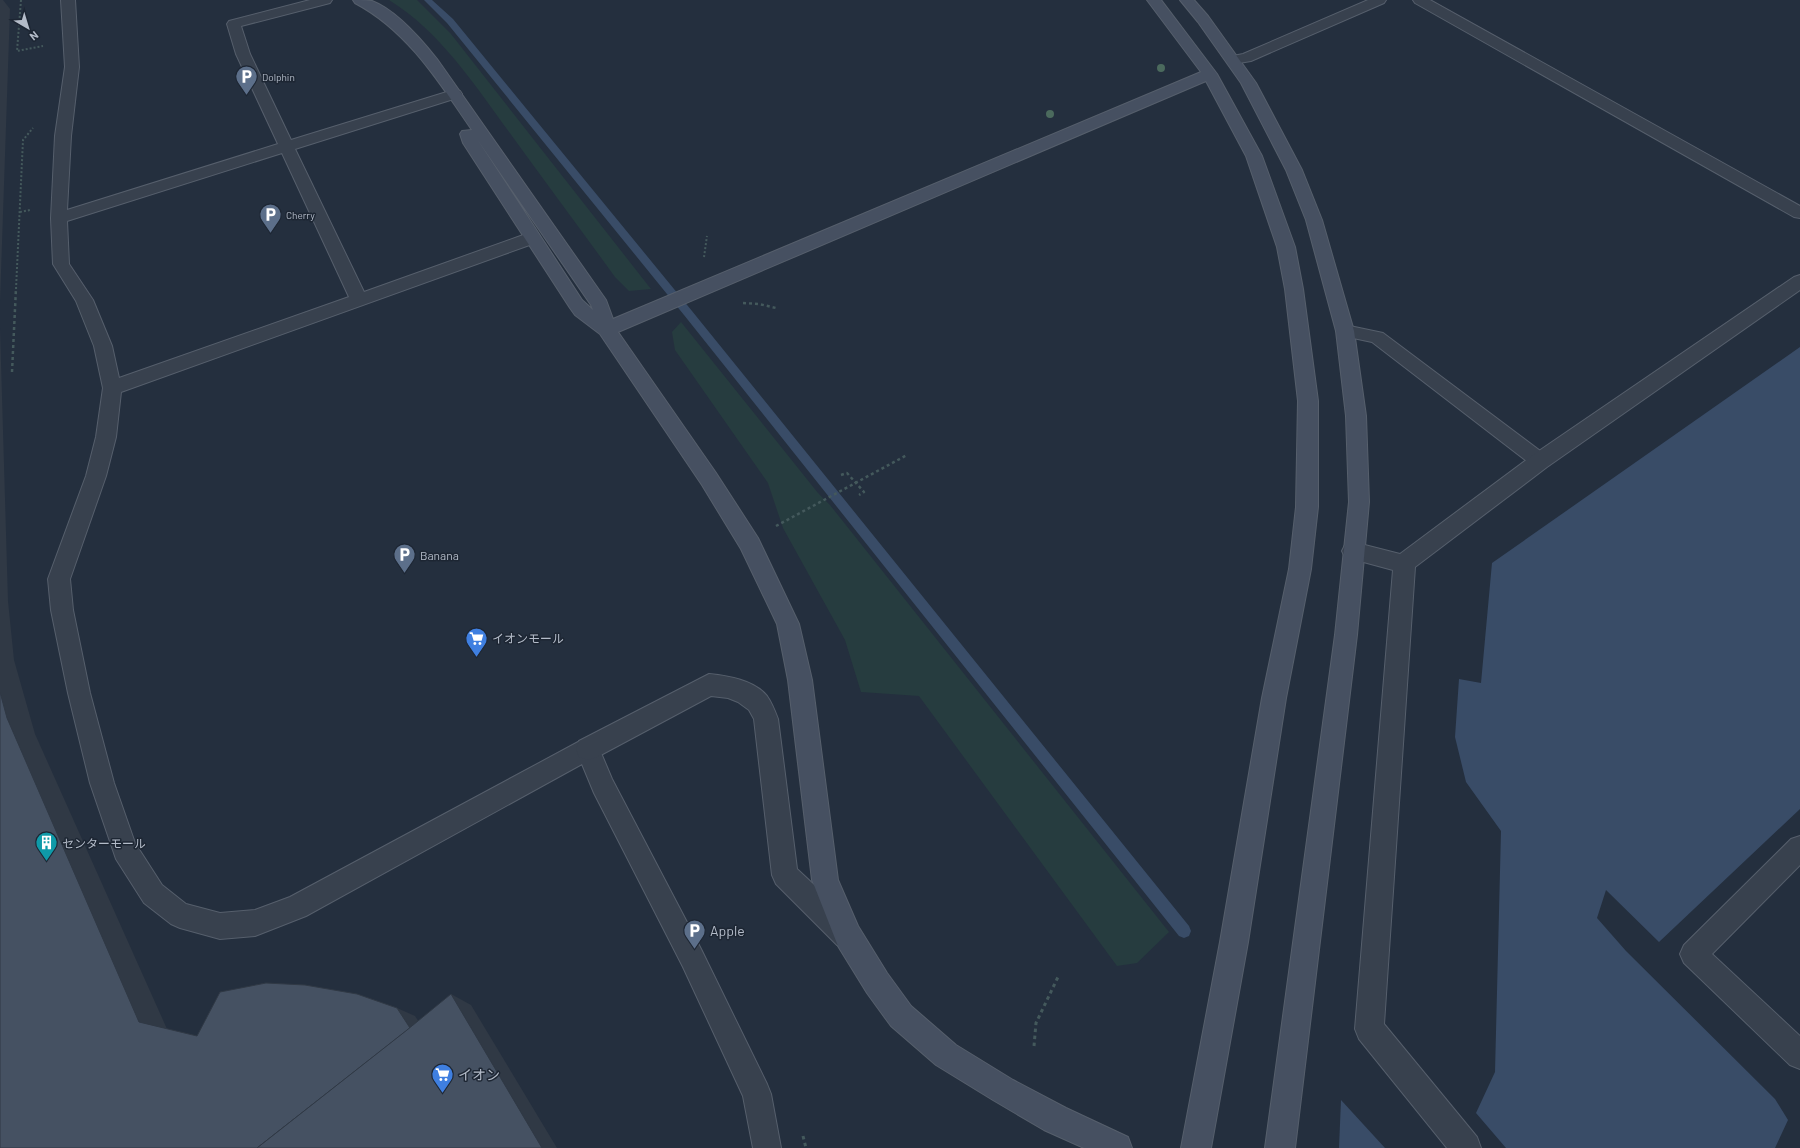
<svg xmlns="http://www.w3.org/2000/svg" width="1800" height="1148" font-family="Barlow,'Noto Sans JP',sans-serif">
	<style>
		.green { fill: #263c3f }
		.water { fill: #394c67 }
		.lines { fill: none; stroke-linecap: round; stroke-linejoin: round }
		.stream { fill: #394c67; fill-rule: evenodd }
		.lane-casing { stroke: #565f6c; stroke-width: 2 }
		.street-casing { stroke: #565f6c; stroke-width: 2 }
		.secondary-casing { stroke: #565f6c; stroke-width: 2 }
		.path-far2 { stroke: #44595c; stroke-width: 2; stroke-dasharray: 2 2; stroke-linecap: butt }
		.path-far1 { stroke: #44595c; stroke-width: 2.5; stroke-dasharray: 3 3; stroke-linecap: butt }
		.path { stroke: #44595c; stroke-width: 3; stroke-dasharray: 3.5 3.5; stroke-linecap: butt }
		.lane { fill: #38414e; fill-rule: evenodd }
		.street { fill: #38414e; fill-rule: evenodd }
		.secondary { fill: #465061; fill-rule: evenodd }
		.tree { fill: #4b6a5d }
		.shaded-wall { fill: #303945 }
		.building { fill: #455162; stroke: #303945 }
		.labels { text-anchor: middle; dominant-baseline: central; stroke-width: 3; stroke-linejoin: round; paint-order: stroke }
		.far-poi-label { font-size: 10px; fill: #b4bcc9; stroke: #1d2633; text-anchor: start }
		.poi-label { font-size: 12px; fill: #b4bcc9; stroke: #1d2633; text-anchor: start }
		.near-poi-label { font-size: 14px; fill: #b4bcc9; stroke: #1d2633; text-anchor: start }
	</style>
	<rect width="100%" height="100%" fill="#242f3e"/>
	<g class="green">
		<path d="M389,0H417L451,34L651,289L629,291L615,277C581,230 546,183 512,136C476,87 441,32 389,0Z"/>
		<path d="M681,322L818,493L830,505L1169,932L1137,963L1117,966L919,696L861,692L845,640L783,528L768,483L675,350L672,332Z"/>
	</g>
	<g class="water">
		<path d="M1800,347V809L1659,942L1606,890L1597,918L1626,951L1775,1099L1788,1120L1775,1148H1506L1476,1113L1495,1072L1501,831L1466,782L1455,737L1459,679L1481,683L1492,563Z"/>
		<path d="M1341,1100L1385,1148H1339Z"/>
	</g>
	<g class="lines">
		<path class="stream" d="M424,0H432L453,19L692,311L1189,926L1191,931L1189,936L1184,938L1179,936L684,315L447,23Z"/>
		<defs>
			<g id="lane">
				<path d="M61,0H75L79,67L71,136L67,210L278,144L236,54L227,24L229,21L310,0H332L330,3L241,26L250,54L291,140L450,91L455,90L460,91L462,94L460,97L295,149L364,292L526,234L532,233L538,234L540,238L538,242L121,392L116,437L106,476L70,579L73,610L90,693L114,783L135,843L162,885L186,904L220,913L255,910L290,897L580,741L588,738L596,741L612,779L701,949L767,1084L771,1094L781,1148H753L743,1096L683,967L594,793L582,764L306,916L255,936L220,939L180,928L171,924L144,903L116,859L90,783L68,693L51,610L48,579L86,476L96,437L103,388L94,346L76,301L53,264L51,218L55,136L65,67ZM282,153L349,297L119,378L112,346L93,300L69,264L67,221Z"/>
				<path d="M1368,0H1386L1384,3L1251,61L1233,64L1228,63L1226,60L1228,57L1243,54Z"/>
				<path d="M1345,325L1383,333L1547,456L1550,461L1547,466L1540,469L1533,466L1372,342L1339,335L1336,331L1339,327Z"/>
				<path d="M1800,836V865L1712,954L1800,1036V1069L1790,1065L1684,963L1680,954L1684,945L1791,839Z"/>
			</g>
			<g id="street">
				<path d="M1413,0H1430L1800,206V218L1794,217L1415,3Z"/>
				<path d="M1800,275V290L1547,467L1415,567L1384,1024L1477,1137L1481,1148H1447L1359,1039L1355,1029L1393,570L1345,557L1342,551L1345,545L1353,542L1400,554L1533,455L1794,277Z"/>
				<path d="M709,674C728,676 754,680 767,696C772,703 775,711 778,719L797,869L857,925L861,935L857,945L847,949L837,945L776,884L772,875L754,719L749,710L738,702L728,698L711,696L597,757L588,760L579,757L576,749L579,741Z"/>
			</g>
			<g id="secondary">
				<path d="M353,0C359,0 367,0 372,1C396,10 421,39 437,59L606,300L613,319L1201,72L1147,0H1161L1217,74L1262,156L1295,247L1303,289L1318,401V507L1311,569L1286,698L1248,942L1211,1148H1181L1220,942L1262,698L1289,569L1296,507L1298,401L1285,289L1277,247L1246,156L1206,81L618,332L716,473L758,538L799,624L812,680L838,880L858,926L887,973L911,1006L956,1045L1013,1080L1066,1108L1128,1137L1132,1148H1084L1044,1130L993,1100L936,1065L891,1026L867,993L838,946L812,880L788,680L777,624L741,549L702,485L600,334L575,315L570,308L463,143L460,134L462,131L472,130C439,82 408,31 355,3ZM477,139L591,305L593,310L582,300Z"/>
				<path d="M1180,0H1194L1208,16L1256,83L1302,170L1322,220L1354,331L1366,416L1369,502L1357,635L1295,1148H1265L1335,635L1349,502L1346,416L1336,331L1306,220L1286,170L1241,83L1198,22Z"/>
			</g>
		</defs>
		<use href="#lane" class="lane-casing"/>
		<use href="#street" class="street-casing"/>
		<use href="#secondary" class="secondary-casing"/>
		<g class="path-far2">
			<path d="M21,0L17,51L43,46"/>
			<path d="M20,212L30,210"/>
			<path d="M704,257L707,236"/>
			<path d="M16,289L23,140L33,128"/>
		</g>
		<g class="path-far1">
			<path d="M743,303L759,304L776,308"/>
			<path d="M12,372L16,288"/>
			<path d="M841,475L847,473L864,492L859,495"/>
			<path d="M776,526L907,455"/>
		</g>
		<g class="path">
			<path d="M1034,1046L1036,1023L1058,977"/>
			<path d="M803,1136L806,1148"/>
		</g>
		<use href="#lane" class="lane"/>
		<use href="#street" class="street"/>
		<use href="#secondary" class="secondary"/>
	</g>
	<g class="tree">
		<circle cx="1161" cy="68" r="4"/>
		<circle cx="1050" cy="114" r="4"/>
	</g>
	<g class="shaded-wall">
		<path d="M0,0H3L10,9L0,302Z"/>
		<path d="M0,328L8,601L14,660L35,734L167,1029L139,1022L7,718L0,692Z"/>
		<path d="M451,994L471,1005L557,1148H542Z"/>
		<path d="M397,1008L415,1016L430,1039L293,1148Z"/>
	</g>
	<g class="building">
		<path d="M0,692L7,718L139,1022L197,1036L220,992L266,983L305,985L357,994L397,1008L410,1028L257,1148H0Z"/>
		<path d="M451,994L542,1148H257L407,1030Z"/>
	</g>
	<defs>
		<symbol id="parking-pin" viewBox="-11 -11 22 30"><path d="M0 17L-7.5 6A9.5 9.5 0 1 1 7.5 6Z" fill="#5c6f8a" stroke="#1d2633"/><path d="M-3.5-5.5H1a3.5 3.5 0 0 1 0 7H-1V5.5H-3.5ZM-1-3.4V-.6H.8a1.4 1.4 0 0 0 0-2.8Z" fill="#fff"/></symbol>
		<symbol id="supermarket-pin" viewBox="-11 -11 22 30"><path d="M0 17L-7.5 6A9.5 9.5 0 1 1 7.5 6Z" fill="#3f7fe0" stroke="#1d2633"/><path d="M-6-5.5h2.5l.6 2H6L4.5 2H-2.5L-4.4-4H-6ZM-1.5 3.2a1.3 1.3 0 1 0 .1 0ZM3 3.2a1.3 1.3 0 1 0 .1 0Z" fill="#fff"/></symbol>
		<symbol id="building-pin" viewBox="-11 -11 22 30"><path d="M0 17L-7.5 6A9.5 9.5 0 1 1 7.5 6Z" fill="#0f9aa8" stroke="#1d2633"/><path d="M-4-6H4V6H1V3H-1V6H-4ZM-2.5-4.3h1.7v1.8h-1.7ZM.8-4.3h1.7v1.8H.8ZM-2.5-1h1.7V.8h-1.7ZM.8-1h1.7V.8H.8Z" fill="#fff"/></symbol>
	</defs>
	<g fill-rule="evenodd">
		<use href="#parking-pin" x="234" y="64" width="25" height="34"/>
		<use href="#parking-pin" x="258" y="202" width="25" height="34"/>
		<use href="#parking-pin" x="392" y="542" width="25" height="34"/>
		<use href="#supermarket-pin" x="464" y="626" width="25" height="34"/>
		<use href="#building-pin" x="34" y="830" width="25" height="34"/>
		<use href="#parking-pin" x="682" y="918" width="25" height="34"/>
		<use href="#supermarket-pin" x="430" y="1062" width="25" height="34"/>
	</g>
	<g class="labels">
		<g class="far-poi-label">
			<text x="262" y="77">Dolphin</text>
			<text x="286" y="215">Cherry</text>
		</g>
		<g class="poi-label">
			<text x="420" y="555">Banana</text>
			<text x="492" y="638">イオンモール</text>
			<text x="62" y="843">センターモール</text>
		</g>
		<g class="near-poi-label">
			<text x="710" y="930">Apple</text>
			<text x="458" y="1074">イオン</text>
		</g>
	</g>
	<g transform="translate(28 28) rotate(142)" stroke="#1d2633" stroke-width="3" paint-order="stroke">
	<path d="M0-3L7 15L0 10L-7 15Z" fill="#b4bcc9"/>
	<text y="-6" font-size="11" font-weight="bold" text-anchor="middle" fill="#b4bcc9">N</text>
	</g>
</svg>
